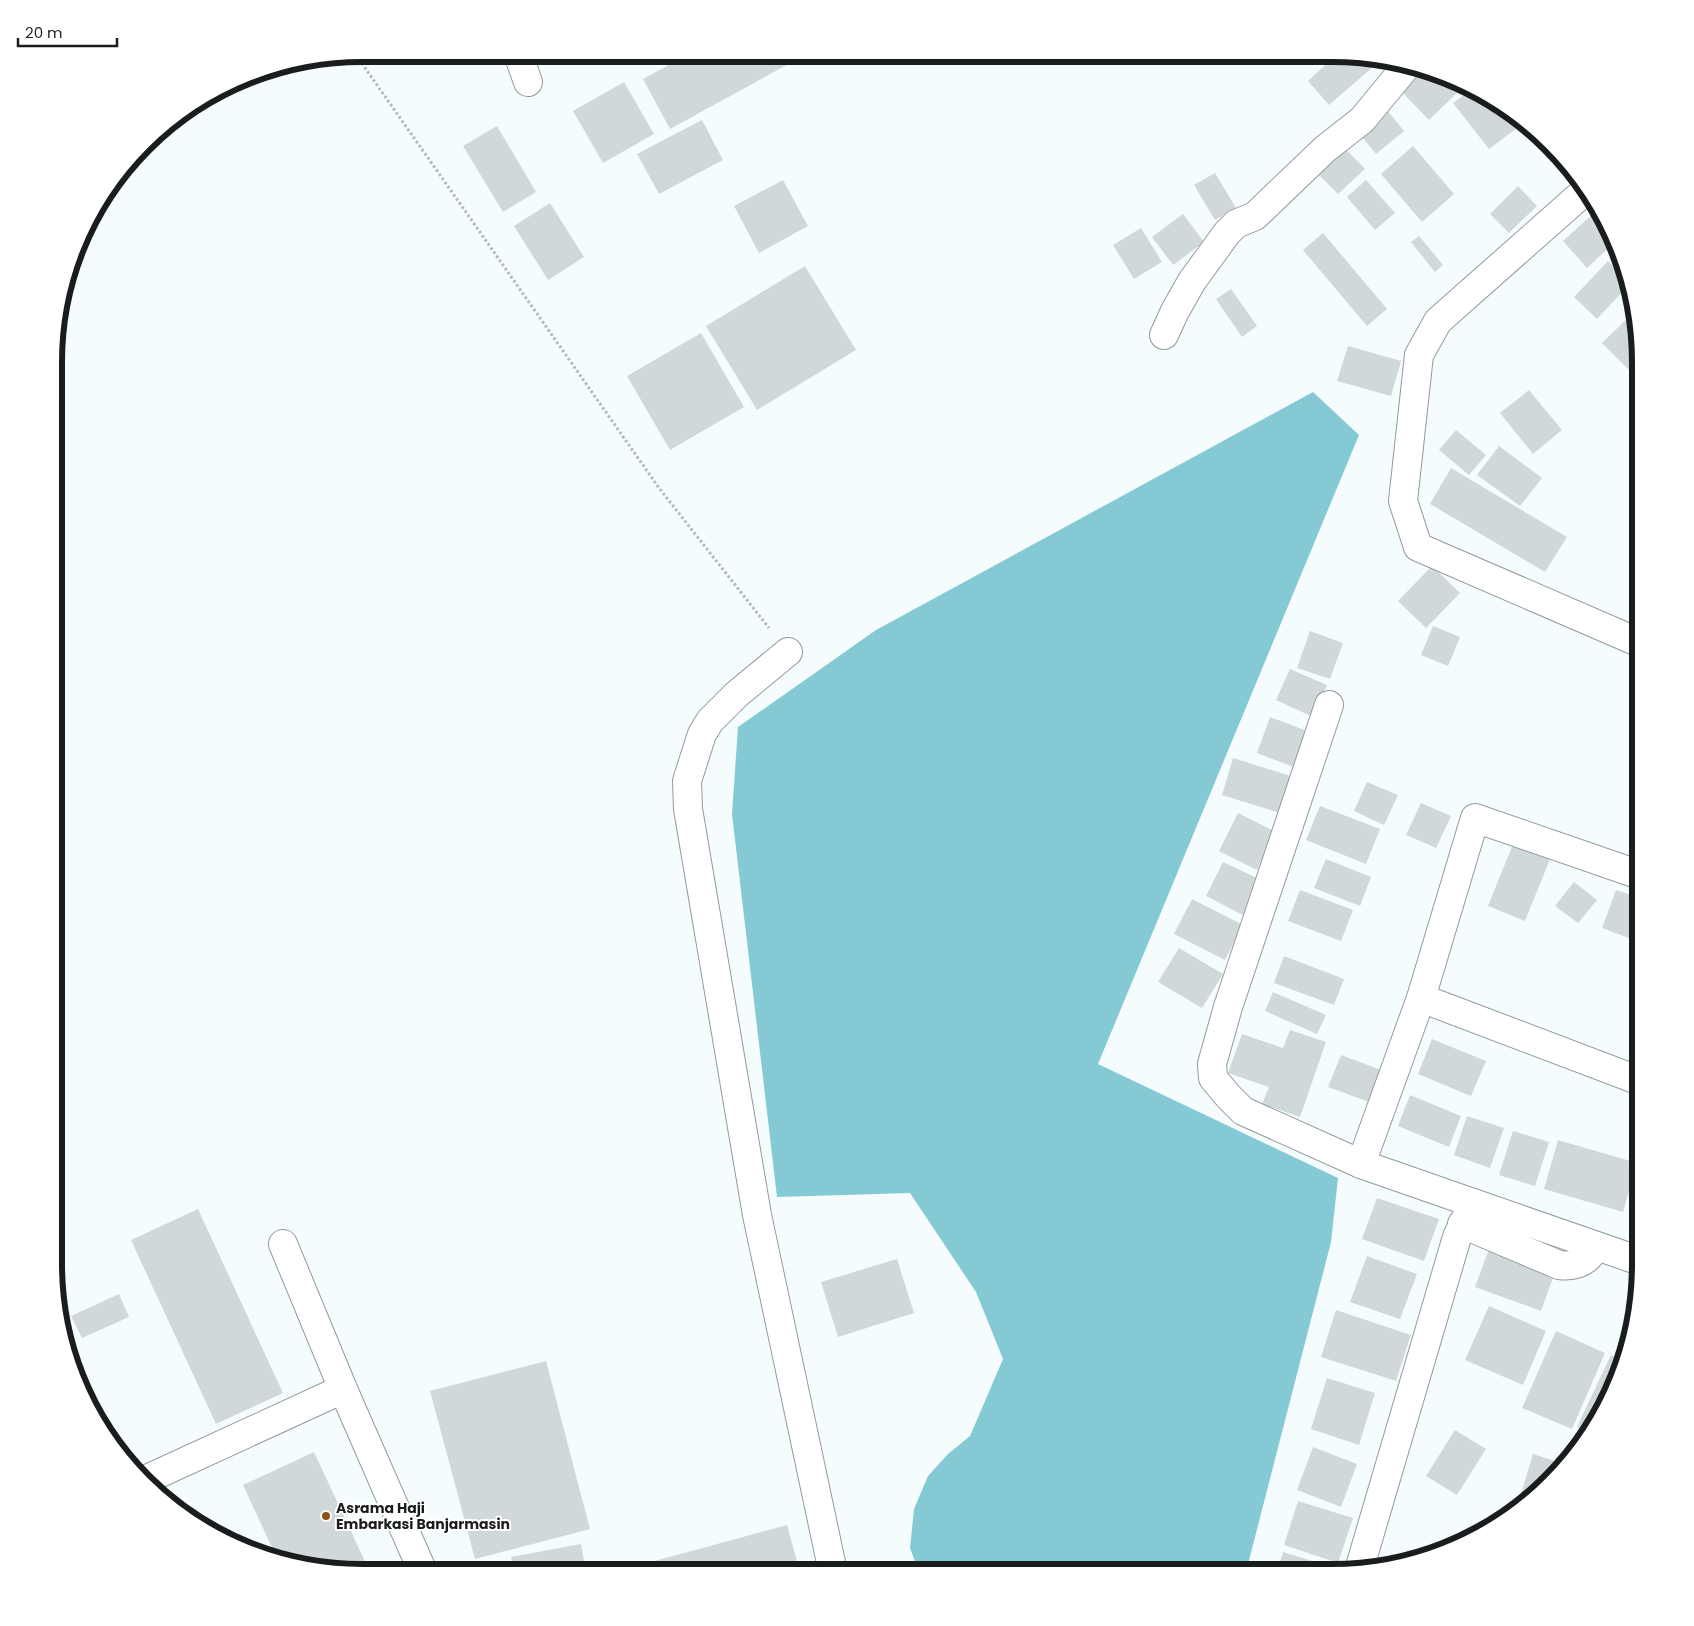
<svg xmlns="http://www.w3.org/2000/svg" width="1694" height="1626" font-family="Poppins,sans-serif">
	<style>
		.forest { fill: #84c9d4 }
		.building { fill: #d1d8d9 }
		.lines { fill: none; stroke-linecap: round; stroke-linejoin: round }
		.minor-casing { stroke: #939a9b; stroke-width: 30 }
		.path { stroke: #b3b9bb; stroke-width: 3; stroke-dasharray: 2.5 2.5; stroke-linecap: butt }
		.minor { stroke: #fff; stroke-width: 28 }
		.poi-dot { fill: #8e5113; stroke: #fff; stroke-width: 2 }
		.labels { text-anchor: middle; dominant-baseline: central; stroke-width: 4; stroke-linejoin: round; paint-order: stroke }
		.poi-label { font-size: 14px; font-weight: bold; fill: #1a1d1e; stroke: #fff; text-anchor: start }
		.rim { fill: none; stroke: #1a1d1e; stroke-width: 6 }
	</style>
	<rect width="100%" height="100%" fill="#f5fcfe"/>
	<path class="forest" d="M1313,392L1359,435L1098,1064L1338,1178L1331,1242L1246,1572H919L910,1548L914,1509L928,1476L948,1454L970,1436L1003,1359L976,1292L910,1193L777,1197L732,814L738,727L876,630Z"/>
	<g class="building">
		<path d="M687,55H805L670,129L643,79Z"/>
		<path d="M1335,56H1371L1381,60L1329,105L1308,81Z"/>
		<path d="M1415,71L1463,87L1429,120L1398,88Z"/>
		<path d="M624,82L654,134L603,163L573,111Z"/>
		<path d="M1471,90L1486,95L1505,112L1517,128L1489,149L1453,103Z"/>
		<path d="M1382,104L1404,131L1376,154L1354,127Z"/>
		<path d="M702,120L723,160L659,194L637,154Z"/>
		<path d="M497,126L536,192L503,212L463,146Z"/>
		<path d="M1337,140L1365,169L1338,194L1310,166Z"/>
		<path d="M1413,146L1454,194L1422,222L1381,174Z"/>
		<path d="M1215,173L1236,208L1215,220L1194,185Z"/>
		<path d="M783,180L808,226L759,253L734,206Z"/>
		<path d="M1366,180L1395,213L1375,230L1347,197Z"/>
		<path d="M1518,186L1537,206L1509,233L1490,214Z"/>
		<path d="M550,203L584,257L548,280L514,226Z"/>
		<path d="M1596,211L1613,244L1587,268L1563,241Z"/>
		<path d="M1183,214L1204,242L1173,265L1152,237Z"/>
		<path d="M1141,228L1162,262L1134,279L1113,245Z"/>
		<path d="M1323,233L1387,309L1367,326L1303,250Z"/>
		<path d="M1419,236L1443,265L1435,272L1411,242Z"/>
		<path d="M1608,261L1627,279L1628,286L1597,319L1574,297Z"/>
		<path d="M805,266L856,350L757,410L706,326Z"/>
		<path d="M1231,289L1257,326L1242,337L1216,299Z"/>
		<path d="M1634,312L1640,343V364L1631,372L1602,343Z"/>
		<path d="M701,333L744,407L670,450L627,376Z"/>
		<path d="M1348,346L1401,361L1391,396L1337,381Z"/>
		<path d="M1529,390L1562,430L1533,454L1500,413Z"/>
		<path d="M1456,430L1486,455L1469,475L1439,450Z"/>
		<path d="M1499,446L1542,478L1520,506L1477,475Z"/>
		<path d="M1451,468L1567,537L1545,572L1430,504Z"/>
		<path d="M1432,566L1460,593L1426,628L1398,601Z"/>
		<path d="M1433,626L1460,637L1448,666L1421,655Z"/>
		<path d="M1310,631L1343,643L1330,679L1297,668Z"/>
		<path d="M1290,669L1327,685L1313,717L1276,700Z"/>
		<path d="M1270,717L1313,733L1299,769L1257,753Z"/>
		<path d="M1233,758L1294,777L1283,814L1222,795Z"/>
		<path d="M1367,782L1398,795L1384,825L1354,811Z"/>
		<path d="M1421,803L1451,816L1436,848L1406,835Z"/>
		<path d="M1320,806L1380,829L1366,864L1306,840Z"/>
		<path d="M1238,813L1276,832L1257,870L1219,851Z"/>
		<path d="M1513,844L1550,859L1525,921L1488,906Z"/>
		<path d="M1326,859L1371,877L1360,906L1314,888Z"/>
		<path d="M1223,862L1261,880L1243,915L1206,896Z"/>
		<path d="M1574,882L1597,900L1578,923L1555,906Z"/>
		<path d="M1300,890L1353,910L1341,941L1288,921Z"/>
		<path d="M1616,890L1640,898V925L1634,940L1602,928Z"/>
		<path d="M1192,899L1243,925L1225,960L1174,934Z"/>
		<path d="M1179,948L1223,974L1202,1008L1158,982Z"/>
		<path d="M1284,956L1344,979L1334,1005L1274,983Z"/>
		<path d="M1273,992L1326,1015L1317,1034L1265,1011Z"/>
		<path d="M1290,1030L1326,1042L1300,1117L1262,1104L1269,1087L1228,1073L1242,1034L1283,1048Z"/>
		<path d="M1432,1039L1486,1061L1471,1096L1418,1074Z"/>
		<path d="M1341,1055L1384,1071L1372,1103L1328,1087Z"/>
		<path d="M1410,1095L1461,1116L1449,1147L1398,1126Z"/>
		<path d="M1467,1116L1504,1128L1490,1168L1454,1155Z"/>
		<path d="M1513,1131L1549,1142L1535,1186L1499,1175Z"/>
		<path d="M1558,1140L1637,1163L1623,1212L1544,1189Z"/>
		<path d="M1377,1198L1439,1219L1424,1261L1362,1239Z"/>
		<path d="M198,1209L283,1393L216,1424L131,1240Z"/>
		<path d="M1489,1249L1555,1272L1541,1311L1475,1287Z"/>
		<path d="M1367,1256L1417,1274L1400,1319L1350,1302Z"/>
		<path d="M897,1259L914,1313L838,1337L821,1282Z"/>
		<path d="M119,1294L129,1317L82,1338L71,1316Z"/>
		<path d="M1489,1306L1546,1331L1523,1385L1465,1360Z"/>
		<path d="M1336,1310L1411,1335L1396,1381L1321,1357Z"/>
		<path d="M1556,1331L1605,1353L1572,1429L1522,1408Z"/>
		<path d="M1611,1355L1619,1359L1608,1400L1588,1432L1577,1427Z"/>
		<path d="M546,1361L590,1529L475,1559L430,1391Z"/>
		<path d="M1327,1378L1375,1393L1359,1445L1311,1429Z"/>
		<path d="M1455,1430L1486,1449L1457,1495L1426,1476Z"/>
		<path d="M1313,1447L1357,1464L1341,1507L1297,1490Z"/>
		<path d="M314,1452L370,1572H343L275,1554L243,1485Z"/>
		<path d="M1533,1454L1564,1464L1516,1510Z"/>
		<path d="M1298,1501L1353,1518L1338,1563L1284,1545Z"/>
		<path d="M787,1525L800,1572H654L651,1562Z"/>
		<path d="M581,1544L586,1572H514L511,1557Z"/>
		<path d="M1283,1552L1339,1569L1338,1572H1290L1278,1568Z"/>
	</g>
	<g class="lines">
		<defs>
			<g id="minor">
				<path d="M518,54L528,82"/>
				<path d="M1585,191L1438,321L1419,355L1403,501L1418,547L1640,643"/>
				<path d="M1164,335L1175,311L1192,281L1227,233L1236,224L1255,216L1325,149L1362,120L1405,68"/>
				<path d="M788,652L737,694L710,721L702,734L687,781L688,809L757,1215L833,1572"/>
				<path d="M1329,705L1228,1007L1212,1064L1213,1078L1228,1096L1243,1111L1361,1164L1473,1203"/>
				<path d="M1421,998L1640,1081"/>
				<path d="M1361,1164L1421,998L1475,818L1640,875"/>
				<path d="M1462,1224L1559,1265C1576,1267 1588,1262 1596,1246"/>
				<path d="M283,1244L343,1389L423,1572"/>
				<path d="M145,1480L343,1389"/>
				<path d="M1359,1570L1457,1237L1473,1203L1640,1261"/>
			</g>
		</defs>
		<use href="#minor" class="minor-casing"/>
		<path class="path" d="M356,55L659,488L769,628"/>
		<use href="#minor" class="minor"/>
	</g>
	<circle class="poi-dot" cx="326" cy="1516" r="5"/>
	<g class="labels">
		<g class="poi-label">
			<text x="336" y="1508">Asrama Haji<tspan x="336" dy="16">Embarkasi Banjarmasin</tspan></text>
		</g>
	</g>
	<path d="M0 0H1694V1626H0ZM362 62H1332A300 300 0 0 1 1632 362V1264A300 300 0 0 1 1332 1564H362A300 300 0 0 1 62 1264V362A300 300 0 0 1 362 62Z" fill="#fff" fill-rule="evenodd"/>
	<path class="rim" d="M362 62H1332A300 300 0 0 1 1632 362V1264A300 300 0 0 1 1332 1564H362A300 300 0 0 1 62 1264V362A300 300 0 0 1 362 62Z"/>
	<path d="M18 38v8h99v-8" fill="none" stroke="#1a1d1e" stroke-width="2.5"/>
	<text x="25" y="38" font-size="15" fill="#1a1d1e" stroke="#ffffff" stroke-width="4" paint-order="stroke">20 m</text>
</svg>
